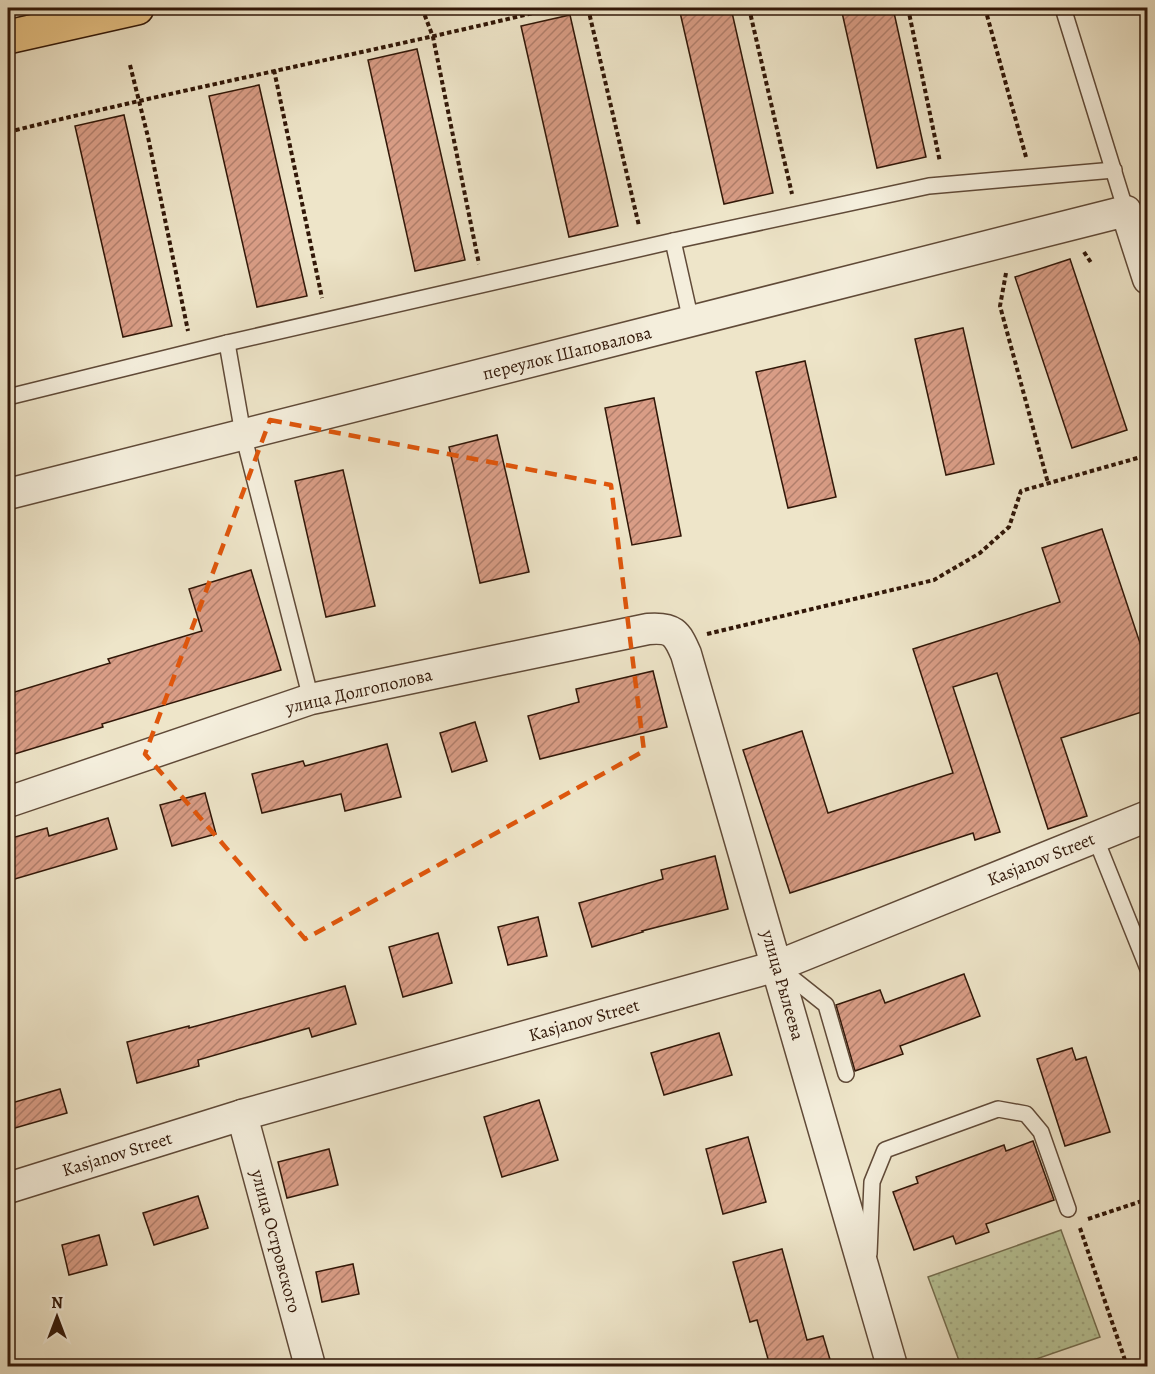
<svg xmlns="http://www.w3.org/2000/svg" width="1155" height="1374" font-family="Alegreya,serif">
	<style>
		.park { fill: url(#park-dots); stroke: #746e50; stroke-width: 1.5 }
		.building { fill: url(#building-hatch); stroke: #311708; stroke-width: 1.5 }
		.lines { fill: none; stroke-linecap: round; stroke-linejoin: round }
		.service-casing { stroke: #604a38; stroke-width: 18 }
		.minor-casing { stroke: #604a38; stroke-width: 33 }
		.primary-casing { stroke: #311708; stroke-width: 36 }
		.path { stroke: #311708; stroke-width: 4; stroke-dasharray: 4.5 3; stroke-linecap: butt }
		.service { stroke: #f4eedc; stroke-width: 15 }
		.minor { stroke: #f4eedc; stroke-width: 30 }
		.primary { stroke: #e7c284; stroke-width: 33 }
		.marked { fill: none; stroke: #df560c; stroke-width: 4.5; stroke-dasharray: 12 8; stroke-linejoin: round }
		.labels { text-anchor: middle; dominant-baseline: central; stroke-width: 5; stroke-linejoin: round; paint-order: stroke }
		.street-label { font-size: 18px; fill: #311708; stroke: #f4eedc }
	</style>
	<defs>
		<pattern id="park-dots" width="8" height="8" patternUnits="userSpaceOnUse" patternTransform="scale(1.5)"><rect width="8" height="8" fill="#b8c598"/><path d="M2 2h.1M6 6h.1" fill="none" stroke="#9fa882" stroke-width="1.8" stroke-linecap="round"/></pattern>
		<pattern id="building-hatch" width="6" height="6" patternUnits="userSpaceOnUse" patternTransform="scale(1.5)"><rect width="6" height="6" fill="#d99d86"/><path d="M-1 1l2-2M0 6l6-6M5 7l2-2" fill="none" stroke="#b17f6c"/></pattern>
	</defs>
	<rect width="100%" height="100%" fill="#eee5c9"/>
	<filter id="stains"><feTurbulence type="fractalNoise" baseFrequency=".00333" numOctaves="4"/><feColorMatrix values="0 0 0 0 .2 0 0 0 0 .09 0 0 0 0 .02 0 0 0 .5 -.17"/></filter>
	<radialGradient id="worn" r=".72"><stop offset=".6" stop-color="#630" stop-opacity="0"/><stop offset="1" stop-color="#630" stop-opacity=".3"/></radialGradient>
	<path class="park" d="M1061,1230L1100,1337L1016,1366H961L928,1277Z"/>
	<g class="building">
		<path d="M679,8H731L773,193L724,204Z"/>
		<path d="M841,8H893L926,157L877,168Z"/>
		<path d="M570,15L618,226L569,237L521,26Z"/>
		<path d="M417,49L465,260L415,271L368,60Z"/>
		<path d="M259,85L307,296L257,307L209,96Z"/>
		<path d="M124,115L172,326L123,337L75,126Z"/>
		<path d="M1070,259L1127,430L1072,448L1015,277Z"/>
		<path d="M963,328L994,464L946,475L915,339Z"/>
		<path d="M805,361L836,497L788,508L756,372Z"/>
		<path d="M654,398L681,536L632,545L605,408Z"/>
		<path d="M497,435L529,572L480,583L449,447Z"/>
		<path d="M343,470L375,606L326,617L295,481Z"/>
		<path d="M1102,529L1148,667V710L1061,738L1087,816L1048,829L997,673L953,687L1000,832L975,840L973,833L790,893L743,750L802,731L828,813L953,773L913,649L1060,602L1042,548Z"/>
		<path d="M251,570L281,670L102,724L103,727L8,756V694L110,663L108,659L202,631L189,589Z"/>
		<path d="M653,671L667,727L540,759L528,716L579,702L576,689Z"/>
		<path d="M475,722L487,761L452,772L440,733Z"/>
		<path d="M387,744L401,797L345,811L341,794L262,813L252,774L303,761L305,766Z"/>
		<path d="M205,793L216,834L172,846L160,805Z"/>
		<path d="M108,818L117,849L8,881V839L47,828L49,836Z"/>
		<path d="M715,856L728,909L642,931L643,932L592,947L579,903L663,879L661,870Z"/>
		<path d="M538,917L547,956L508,965L498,927Z"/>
		<path d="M438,933L452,983L403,997L389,947Z"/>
		<path d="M964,974L980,1016L900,1046L903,1054L855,1071L836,1005L880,990L885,1003Z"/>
		<path d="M345,986L356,1024L312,1037L309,1028L198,1060L199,1066L137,1083L127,1042L189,1026V1028Z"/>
		<path d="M719,1033L732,1075L664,1095L651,1053Z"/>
		<path d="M1072,1048L1076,1060L1086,1057L1110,1132L1065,1146L1037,1059Z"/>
		<path d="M60,1089L67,1113L8,1130V1104Z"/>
		<path d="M539,1100L558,1160L502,1177L484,1117Z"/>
		<path d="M748,1137L766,1202L723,1214L706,1149Z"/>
		<path d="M1033,1141L1054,1200L986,1224L989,1232L956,1244L953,1236L914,1250L893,1192L918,1183L916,1177L1004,1145L1006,1151Z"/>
		<path d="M329,1149L338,1185L287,1198L278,1162Z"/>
		<path d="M198,1196L208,1228L154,1245L143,1213Z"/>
		<path d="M99,1235L107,1265L69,1275L62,1245Z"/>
		<path d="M782,1249L807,1340L823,1336L832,1366H770L757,1320L750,1322L733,1262Z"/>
		<path d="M353,1264L359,1294L322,1302L316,1272Z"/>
	</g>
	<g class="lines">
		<defs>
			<g id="service">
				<path d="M1063,8L1126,211"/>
				<path d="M673,241L691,321"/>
				<path d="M227,343L243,434L311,699"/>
				<path d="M8,397L227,343L673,241L929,186L1114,170"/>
				<path d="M1095,837L1148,969"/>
				<path d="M782,970L826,1005L846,1074"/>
				<path d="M869,1254L872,1182L885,1150L998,1109L1026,1114L1041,1132L1068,1209"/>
			</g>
			<g id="minor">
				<path d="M8,494L1126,211L1148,279"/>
				<path d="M8,802L311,699L648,629C673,627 677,633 686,654L892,1366"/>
				<path d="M242,1115L310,1366"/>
				<path d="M8,1188L242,1115L777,966L1148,816"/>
			</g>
			<path id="primary" d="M8,37L137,8"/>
		</defs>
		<use href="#service" class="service-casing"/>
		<use href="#minor" class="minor-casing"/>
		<use href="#primary" class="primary-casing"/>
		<g class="path">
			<path d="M422,8L433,37L479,264"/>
			<path d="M588,8L639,226"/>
			<path d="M749,8L792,194"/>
			<path d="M908,8L940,162"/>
			<path d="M985,8L1026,157"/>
			<path d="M130,65L148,137L188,331"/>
			<path d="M274,70L322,298"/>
			<path d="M8,132C189,87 373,52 554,8"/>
			<path d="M1084,252L1092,264"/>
			<path d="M1006,273L1000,306L1048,483"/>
			<path d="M707,634L934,580L980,553L1009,527L1021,491L1148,455"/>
			<path d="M1088,1219L1148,1199"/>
			<path d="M1080,1228L1127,1366"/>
		</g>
		<use href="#service" class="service"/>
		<use href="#minor" class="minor"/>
		<use href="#primary" class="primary"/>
	</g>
	<path class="marked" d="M270,420L611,485L644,751L305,939L145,754Z"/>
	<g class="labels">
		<g class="street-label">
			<text transform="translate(567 353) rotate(-14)">переулок Шаповалова</text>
			<text transform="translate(359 691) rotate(-13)">улица Долгополова</text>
			<text transform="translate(1041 859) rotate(-22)">Kasjanov Street</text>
			<text transform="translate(783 985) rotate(74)">улица Рылеева</text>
			<text transform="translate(584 1020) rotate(-16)">Kasjanov Street</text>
			<text transform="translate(117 1154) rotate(-17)">Kasjanov Street</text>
			<text transform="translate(276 1241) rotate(75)">улица Островского</text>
		</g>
	</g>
	<rect width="1155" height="1374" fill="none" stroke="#eee5c9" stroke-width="30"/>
	<rect x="9" y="9" width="1137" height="1356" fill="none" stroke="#311708" stroke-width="3"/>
	<rect x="15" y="15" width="1125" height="1344" fill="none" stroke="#311708" stroke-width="1.5"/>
	<g transform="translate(57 1317)" stroke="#f4eedc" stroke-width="4.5" paint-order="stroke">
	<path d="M0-4.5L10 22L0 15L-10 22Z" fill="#311708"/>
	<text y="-9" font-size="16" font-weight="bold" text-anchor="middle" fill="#311708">N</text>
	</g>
	<rect width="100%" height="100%" filter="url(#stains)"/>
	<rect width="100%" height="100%" fill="url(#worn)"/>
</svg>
